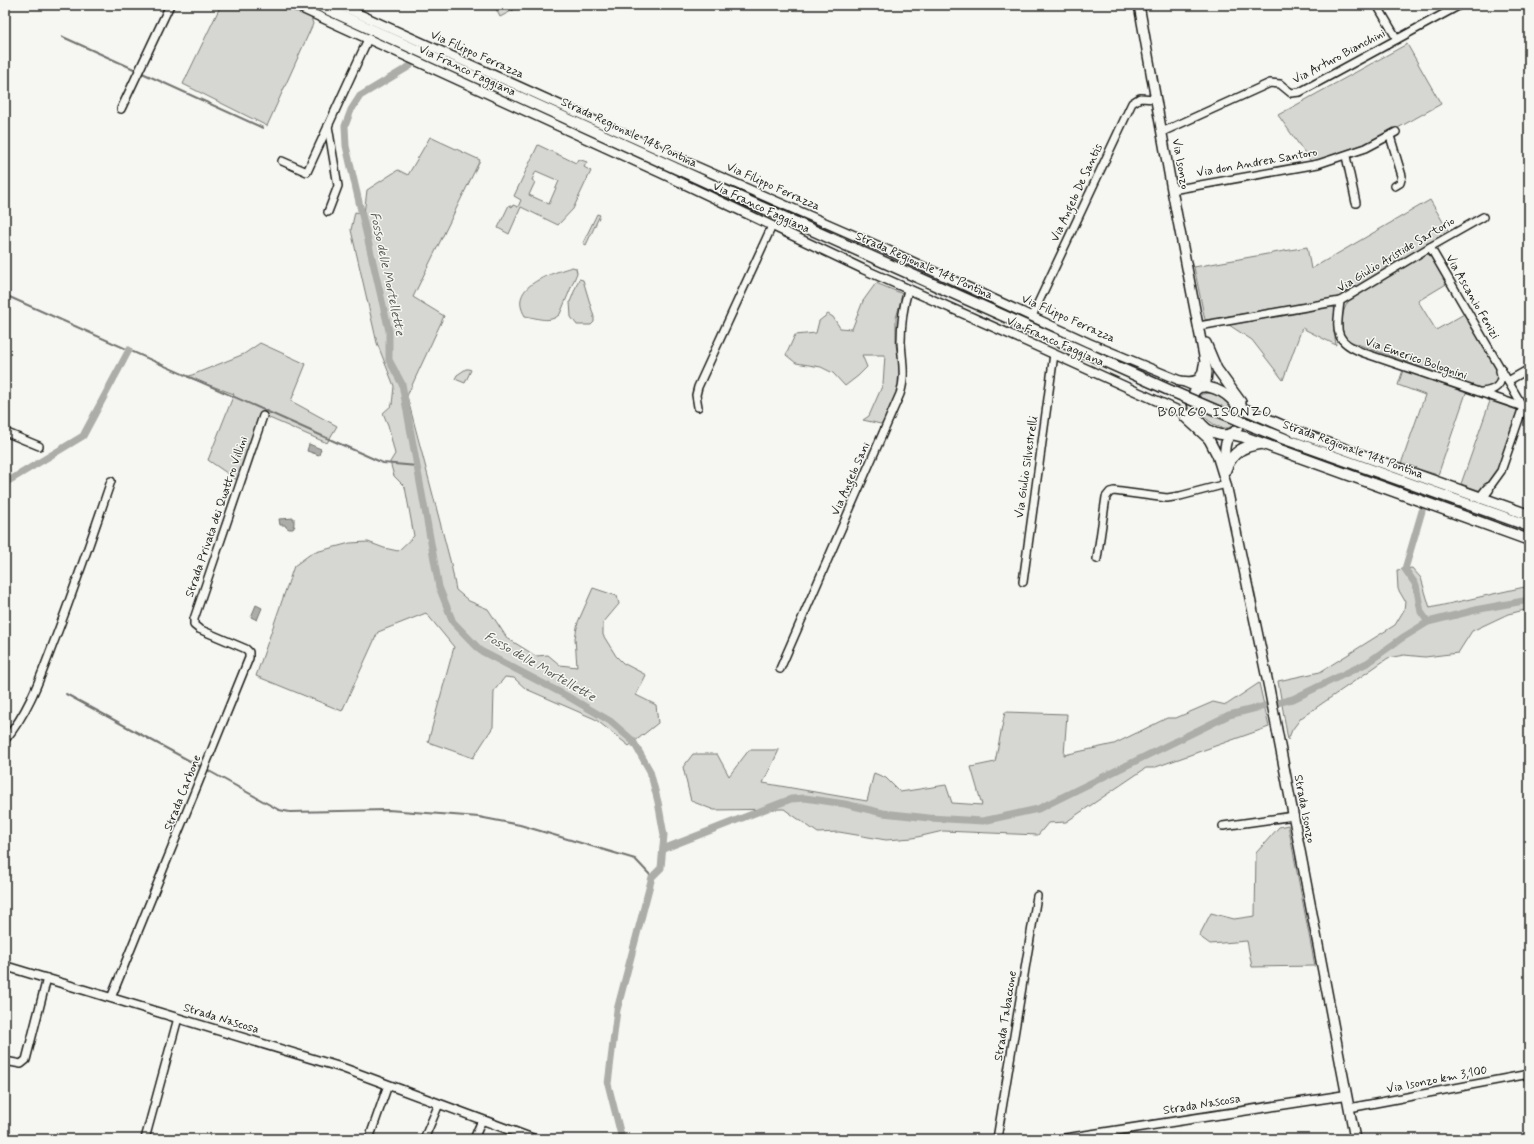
<svg xmlns="http://www.w3.org/2000/svg" width="1534" height="1144" font-family="Mynerve,sans-serif">
	<style>
		.green { fill: #d6d6d2; stroke: #797977; fill-rule: evenodd }
		.water { fill: #acaca9; stroke: #727271 }
		.lines { fill: none; stroke-linecap: round; stroke-linejoin: round }
		.stream { stroke: #727271; stroke-width: 2 }
		.canal { stroke: #acaca9; stroke-width: 7 }
		.minor-casing { stroke: #1c1c1c; stroke-width: 10 }
		.tertiary-casing { stroke: #1c1c1c; stroke-width: 11 }
		.secondary-casing { stroke: #1c1c1c; stroke-width: 12 }
		.primary-casing { stroke: #1c1c1c; stroke-width: 13 }
		.minor { stroke: #f6f6f2; stroke-width: 7 }
		.tertiary { stroke: #f6f6f2; stroke-width: 8 }
		.secondary { stroke: #f6f6f2; stroke-width: 9 }
		.primary { stroke: #f6f6f2; stroke-width: 10 }
		.primary-bridge-casing { stroke: #1c1c1c; stroke-width: 13; stroke-linecap: butt }
		.primary-bridge { stroke: #f6f6f2; stroke-width: 10 }
		.labels { text-anchor: middle; dominant-baseline: central; stroke-width: 3; stroke-linejoin: round; paint-order: stroke }
		.street-label { font-size: 12px; fill: #1c1c1c; stroke: #f6f6f2 }
		.water-label { font-size: 13px; font-style: italic; fill: #565654; stroke: #f6f6f2 }
		.quarter-label { font-size: 14px; letter-spacing: 1px; fill: #1c1c1c; stroke: #f6f6f2 }
	</style>
	<rect width="100%" height="100%" fill="#f6f6f2"/>
	<filter id="ink" filterUnits="userSpaceOnUse"><feTurbulence type="fractalNoise" baseFrequency=".025" numOctaves="2"/><feDisplacementMap in="SourceGraphic" scale="8" xChannelSelector="R" yChannelSelector="G"/><feConvolveMatrix kernelMatrix="1 2 1 2 8 2 1 2 1" color-interpolation-filters="sRGB"/></filter>
	<g filter="url(#ink)">
		<g class="green">
			<path d="M221,5H285L311,17L313,24L267,126L183,84Z"/>
			<path d="M494,5H523L500,17Z"/>
			<path d="M1407,44L1441,104L1369,144L1312,163L1278,115Z"/>
			<path d="M430,137L480,160L413,297L444,316L407,396L451,564L456,590L469,601L488,609L507,638L536,656L548,655L560,665L577,667L575,638L578,622L593,588L617,596L619,604L603,623V635L616,656L623,663L646,675L636,695L656,705L658,723L629,746L595,719L526,689L514,678L505,677L494,691L493,727L473,758L428,742L454,647L426,613L378,632L342,711L256,676L294,566L312,553L350,543L368,542L384,548L398,551L414,536L405,487L394,476L390,462L395,454L388,425L383,413L392,405L394,386L377,343L351,230L355,212L364,214L367,190L398,170L408,175Z"/>
			<path d="M538,145L576,163L578,159L587,162L584,167L591,171L573,209L558,225L521,207L509,234L498,228L509,205L512,207L513,205L518,207L521,200L514,196ZM536,171L559,181L549,204L529,195L535,182L532,180Z"/>
			<path d="M1430,200L1449,232L1351,293L1337,298L1205,320L1194,267L1307,247L1311,269Z"/>
			<path d="M597,214L600,215L586,245L583,243Z"/>
			<path d="M1424,254L1432,255L1448,283L1418,301L1436,330L1466,313L1497,369V381L1489,388L1481,389L1349,341C1338,331 1341,312 1349,300Z"/>
			<path d="M572,267L576,268L577,273L560,314C550,324 538,318 525,316C507,286 550,274 572,267Z"/>
			<path d="M579,279L583,280L594,317V322L591,325H577L571,317L570,302Z"/>
			<path d="M876,283L903,294L896,318V345L901,371L899,385L885,425L863,420L869,416L883,384L885,355H862L867,367L858,376L845,386L833,373L821,367L796,363L786,355L795,335L816,333L819,321L828,314L833,317L840,328L852,329L863,301Z"/>
			<path d="M1331,306L1334,308L1336,311L1334,331L1336,345L1302,328L1283,380L1252,340L1229,325Z"/>
			<path d="M260,343L306,364L291,401L337,426L327,443L260,414L237,480L208,460L234,394L187,377L244,354Z"/>
			<path d="M466,369H469L471,370L465,383L455,379L457,375Z"/>
			<path d="M1403,370L1466,393L1438,475L1401,464L1425,395L1398,385Z"/>
			<path d="M1209,393C1219,395 1226,401 1231,409C1234,413 1234,416 1234,421C1231,440 1192,417 1199,396L1202,394Z"/>
			<path d="M1490,401L1520,411L1498,468L1481,491L1461,484Z"/>
			<path d="M1412,568L1421,578L1430,608L1529,586V609L1508,614L1472,631L1458,653L1425,657L1404,655L1388,658L1301,718L1292,730L1288,740L1278,681L1320,672L1395,625L1404,610L1405,601L1398,589L1397,570Z"/>
			<path d="M1259,683L1269,727L1153,768H1146L1066,822L1048,823L1038,835L943,831L913,838L886,840L839,832L818,833L784,809L714,810L691,801L683,767L693,754H717L729,776L749,750H779L763,783L867,801L874,773L886,778L900,792L946,785L952,803L982,805L971,767L995,762L1005,712L1067,714L1064,755L1114,744L1167,718H1176L1213,702L1226,705Z"/>
			<path d="M1288,825L1315,966L1252,967L1247,941L1210,944L1199,936L1211,913L1234,919L1255,916L1256,853L1279,827Z"/>
		</g>
		<g class="water">
			<path d="M309,444L321,449L319,455L307,451Z"/>
			<path d="M294,518V524L293,526H295L293,529H289L286,527L285,525H280L279,519Z"/>
			<path d="M256,605L262,608L257,620L251,617Z"/>
		</g>
		<g class="lines">
			<g class="stream">
				<path d="M515,6L516,5"/>
				<path d="M63,37L136,70"/>
				<path d="M140,72L263,128"/>
				<path d="M5,295L383,463L417,466"/>
				<path d="M66,694L201,767"/>
				<path d="M209,771L279,810L290,812L388,810L479,817L520,825L635,859L652,877"/>
			</g>
			<g class="canal">
				<path d="M410,66L360,96L351,110L345,126L346,146L389,331V360L402,384L439,587L453,622L481,651L567,696L610,721L633,741L650,771L658,802L664,835L661,868L652,877L617,1010L608,1084L622,1139"/>
				<path d="M5,483L83,436L129,350"/>
				<path d="M1422,511L1405,569L1416,585L1421,612L1428,622"/>
				<path d="M663,849L791,799L805,798L845,804L883,813L929,818L983,821L1038,809L1229,715L1293,699L1367,663L1402,638L1428,622L1480,609L1529,600"/>
				<path d="M1340,1139L1345,1137"/>
			</g>
			<defs>
				<g id="minor">
					<path d="M1377,5L1397,39"/>
					<path d="M121,109L170,5"/>
					<path d="M1162,132L1270,83L1280,84L1291,93L1300,92L1460,5"/>
					<path d="M1390,136L1402,176L1400,183L1395,186"/>
					<path d="M1346,156L1356,203"/>
					<path d="M282,161L307,172L368,39"/>
					<path d="M1172,190L1318,164L1366,148L1396,132"/>
					<path d="M328,212L338,186L328,126"/>
					<path d="M1430,247L1523,407"/>
					<path d="M1340,301C1337,330 1332,341 1364,353L1523,407"/>
					<path d="M1032,316L1132,103L1140,98L1156,99"/>
					<path d="M1199,326L1340,301L1430,247L1483,217"/>
					<path d="M1508,381L1529,369"/>
					<path d="M1482,392C1495,391 1504,384 1500,371"/>
					<path d="M698,407L696,395L698,387L772,226"/>
					<path d="M5,432L39,446"/>
					<path d="M1488,489L1501,471L1523,407L1529,408"/>
					<path d="M1097,559L1106,497L1110,492L1114,491L1167,498L1180,496L1226,484"/>
					<path d="M1023,582L1054,354"/>
					<path d="M780,669L900,394C906,377 902,360 901,342C901,324 903,307 908,290"/>
					<path d="M5,740C30,710 41,675 55,639C75,587 93,534 111,481"/>
					<path d="M1223,826L1294,816"/>
					<path d="M111,998L249,658V652L246,649L199,629L194,625V619L263,416"/>
					<path d="M5,1061L21,1064L26,1060L47,978"/>
					<path d="M1349,1108L1529,1074"/>
					<path d="M145,1139L178,1018"/>
					<path d="M369,1139L388,1085"/>
					<path d="M424,1139L439,1104"/>
					<path d="M474,1139L482,1120"/>
					<path d="M997,1139L1037,896"/>
				</g>
				<g id="tertiary">
					<path d="M294,5L665,175L863,269L1025,341L1197,419"/>
					<path d="M339,5L684,161L883,248L1089,343L1198,388"/>
					<path d="M1184,417L1209,440"/>
					<path d="M5,966L343,1068L534,1139"/>
					<path d="M1062,1139L1346,1095"/>
				</g>
				<g id="secondary">
					<path d="M1139,5L1172,190L1207,372L1206,382L1203,387"/>
					<path d="M1206,343L1217,369L1241,402"/>
					<path d="M1180,381C1195,383 1202,382 1204,365"/>
					<path d="M1201,424L1217,455L1226,484L1269,688L1355,1139"/>
					<path d="M1226,470C1226,461 1223,452 1226,443C1228,435 1235,433 1239,426C1247,410 1228,394 1215,389C1175,374 1192,442 1231,434"/>
				</g>
				<g id="primary">
					<path d="M318,5L752,203L1171,391"/>
					<path d="M1237,406L1297,432L1529,515"/>
					<path d="M1255,427L1285,439L1529,526"/>
					<path d="M1231,434L1244,437L1529,540"/>
					<path d="M1226,468C1233,452 1243,446 1260,444"/>
					<path d="M1481,498L1488,489"/>
				</g>
			</defs>
			<use href="#minor" class="minor-casing"/>
			<use href="#tertiary" class="tertiary-casing"/>
			<use href="#secondary" class="secondary-casing"/>
			<use href="#primary" class="primary-casing"/>
			<use href="#minor" class="minor"/>
			<use href="#tertiary" class="tertiary"/>
			<use href="#secondary" class="secondary"/>
			<use href="#primary" class="primary"/>
			<defs>
				<path id="primary-bridge" d="M1171,391L1255,427"/>
			</defs>
			<use href="#primary-bridge" class="primary-bridge-casing"/>
			<use href="#primary-bridge" class="primary-bridge"/>
		</g>
	</g>
	<g class="labels">
		<g class="street-label">
			<text transform="translate(477 55) rotate(24)">Via Filippo Ferrazza</text>
			<text transform="translate(1339 57) rotate(-28)">Via Arturo Bianchini</text>
			<text transform="translate(467 71) rotate(25)">Via Franco Faggiana</text>
			<text transform="translate(629 133) rotate(25)">Strada Regionale 148 Pontina</text>
			<text transform="translate(1257 163) rotate(-10)">Via don Andrea Santoro</text>
			<text transform="translate(1180 164) rotate(80)">Via Isonzo</text>
			<text transform="translate(773 187) rotate(24)">Via Filippo Ferrazza</text>
			<text transform="translate(1077 193) rotate(-65)">Via Angelo De Santis</text>
			<text transform="translate(761 208) rotate(25)">Via Franco Faggiana</text>
			<text transform="translate(1396 255) rotate(-31)">Via Giulio Aristide Sartorio</text>
			<text transform="translate(924 266) rotate(24)">Strada Regionale 148 Pontina</text>
			<text transform="translate(1472 297) rotate(60)">Via Ascanio Fenizi</text>
			<text transform="translate(1068 319) rotate(24)">Via Filippo Ferrazza</text>
			<text transform="translate(1055 342) rotate(24)">Via Franco Faggiana</text>
			<text transform="translate(1416 359) rotate(19)">Via Emerico Bolognini</text>
			<text transform="translate(1353 450) rotate(20)">Strada Regionale 148 Pontina</text>
			<text transform="translate(1027 467) rotate(-82)">Via Giulio Silvestrelli</text>
			<text transform="translate(851 479) rotate(-66)">Via Angelo Sani</text>
			<text transform="translate(217 517) rotate(-71)">Strada Privata dei Quattro Villini</text>
			<text transform="translate(183 793) rotate(-68)">Strada Carbone</text>
			<text transform="translate(1304 809) rotate(79)">Strada Isonzo</text>
			<text transform="translate(1006 1016) rotate(-81)">Strada Tabaccone</text>
			<text transform="translate(221 1019) rotate(17)">Strada Nascosa</text>
			<text transform="translate(1437 1080) rotate(-11)">Via Isonzo km 3,100</text>
			<text transform="translate(1202 1105) rotate(-9)">Strada Nascosa</text>
		</g>
		<g class="water-label">
			<text transform="translate(387 274) rotate(78)">Fosso delle Mortellette</text>
			<text transform="translate(540 667) rotate(30)">Fosso delle Mortellette</text>
		</g>
		<g class="quarter-label">
			<text x="1215" y="412">BORGO ISONZO</text>
		</g>
	</g>
	<rect width="1534" height="1144" fill="none" stroke="#f6f6f2" stroke-width="20"/>
	<rect x="10" y="10" width="1514" height="1124" fill="none" stroke="#1c1c1c" stroke-width="1.5" filter="url(#ink)"/>
</svg>
